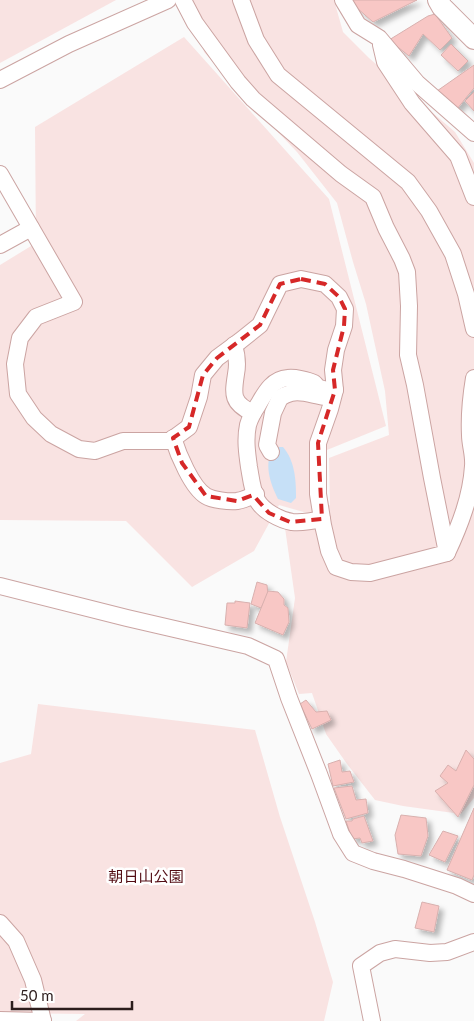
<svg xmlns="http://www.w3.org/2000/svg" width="474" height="1021" font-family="Lato,'Noto Sans JP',sans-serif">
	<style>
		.green { fill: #f9e3e2 }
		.water { fill: #c6e0f7 }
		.building { fill: #f8c7c5; stroke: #d8b0ae; filter: url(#shadow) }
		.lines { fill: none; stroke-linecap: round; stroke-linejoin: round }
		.minor-casing { stroke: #cba4a2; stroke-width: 18 }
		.major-casing { stroke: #cba4a2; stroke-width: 22 }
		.minor { stroke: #fff; stroke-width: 16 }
		.major { stroke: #fff; stroke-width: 20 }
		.marked { fill: none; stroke: #d62828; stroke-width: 4; stroke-dasharray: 10 6; stroke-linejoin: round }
		.labels { text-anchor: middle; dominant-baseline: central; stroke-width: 5; stroke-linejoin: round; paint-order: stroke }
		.park-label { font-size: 15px; fill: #520c13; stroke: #fff }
	</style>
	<defs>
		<filter id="shadow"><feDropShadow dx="4.5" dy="4.5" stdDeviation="2.5" flood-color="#0004"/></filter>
	</defs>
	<rect width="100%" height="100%" fill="#fafafa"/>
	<g class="green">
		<path d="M0,0H116L0,63Z"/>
		<path d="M192,0H334L343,32L369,58L455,132L474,163V798L461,814L403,806L375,800L347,764L326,734L312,693L299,694L286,662L295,598L284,521L307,513L279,505L254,551L192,587L126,521L0,520V265L36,243L35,127L184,37L329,199L386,426L322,452L313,511L330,505L329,458L389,435L385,391L366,304L353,262L337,203L297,152L249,102L204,52Z"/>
		<path d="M38,704L255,730L280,817L315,922L333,982L324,1021H76L85,1014L0,1013V763L31,754Z"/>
	</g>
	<path class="water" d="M274,447H283C295,461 296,480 296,498L291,503L278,499C270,483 263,463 274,447Z"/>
	<g class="building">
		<path d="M350,0H417L373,22L349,1Z"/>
		<path d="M435,14L452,38L440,50L423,34L409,56L389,40L428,16Z"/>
		<path d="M451,44L468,61L458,71L441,55Z"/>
		<path d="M474,65V88L457,109L437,91Z"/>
		<path d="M474,92V111L465,101Z"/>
		<path d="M257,582L267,585L268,595L261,608L251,604Z"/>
		<path d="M268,591L278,592L284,599V605L288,608L289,622L283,635L255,623Z"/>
		<path d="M235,601L250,603L247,628L225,625L227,603H235Z"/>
		<path d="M306,700L316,712L327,711L331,720L312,729L300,704Z"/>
		<path d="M466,750L474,759V785L458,817L435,791L448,783L440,776L448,765L456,771Z"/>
		<path d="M340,760L342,772L350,771L354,782L333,786L328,764Z"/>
		<path d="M352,786L356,800L366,799L368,813L346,819L334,788Z"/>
		<path d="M474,808V875L472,880L447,870Z"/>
		<path d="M401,815L426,818L428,836L421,856L398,854L395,835Z"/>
		<path d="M364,816L373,841L362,843L360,838L352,839L346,821H352L353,819Z"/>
		<path d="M443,831L458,836L445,862L429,855Z"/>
		<path d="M422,902L439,906L434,932L415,928Z"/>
	</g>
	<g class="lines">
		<defs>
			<g id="minor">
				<path d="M241,0L256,40L278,75L408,182L429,211L453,254L466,294L474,329"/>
				<path d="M343,0L358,25L379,38L417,83L474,133"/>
				<path d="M381,45L385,62L412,103L458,156L474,197"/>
				<path d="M0,80L69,44L168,0"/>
				<path d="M0,174L74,302L36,317L20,338L15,364L18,394L34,418L51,434L79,449L95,451L123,441H170L189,427L199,397L203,375L217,358L240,341L260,325L280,284L301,279L325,284L339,297L345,309L344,326L336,350L333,370L335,390L330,409L318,443V494L323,525L329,551L336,567L351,572L370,573L447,553L432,478L415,385L408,355L409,306L407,272L402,259L386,228L373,197L341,174L253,99L238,82L195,23L183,0"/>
				<path d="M0,245L31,228"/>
				<path d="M234,345C237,355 238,364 236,374C233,394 231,403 253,413"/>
				<path d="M173,438C178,454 192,488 206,496C212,500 230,502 237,501C243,500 250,497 256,494"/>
				<path d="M271,452L267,445L273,413L280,398C283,396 287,394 291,393C304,390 316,397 328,397"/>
				<path d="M322,519C313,521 302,523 292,522C280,520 263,511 257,500C252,490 251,478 249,467C247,453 245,439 248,425C250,418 254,411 258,405C265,393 272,379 288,378C294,377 308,380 314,383C316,385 317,387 320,388C324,390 330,390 335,390"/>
				<path d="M447,553C460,525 471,497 473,466C474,455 470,445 470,435C469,416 471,396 474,378"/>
				<path d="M0,586L127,618L248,646L276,659L289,698L319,774L341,834L353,853L373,861L404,869L457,886L474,894"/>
				<path d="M0,923L16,941L33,980L43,1021"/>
				<path d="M0,1020L43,1021"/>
				<path d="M372,1021L361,966L380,953L395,949L430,953L447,952L474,942"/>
			</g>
			<path id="major" d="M438,0L442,7L474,39"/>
		</defs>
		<use href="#minor" class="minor-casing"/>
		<use href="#major" class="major-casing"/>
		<use href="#minor" class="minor"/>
		<use href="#major" class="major"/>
	</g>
	<path class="marked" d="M301,279L325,284L339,297L345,309L344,326L333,370L335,390L318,443L322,519L290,522L269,513L253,495L237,501L206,496L182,463L173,438L189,427L203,375L217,358L260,325L280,284Z"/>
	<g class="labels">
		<g class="park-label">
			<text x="146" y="876">朝日山公園</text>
		</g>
	</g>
	<path d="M12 1001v8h120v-8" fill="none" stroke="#2c1d1c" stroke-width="2.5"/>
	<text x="20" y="1001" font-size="15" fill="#2c1d1c" stroke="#ffffff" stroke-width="4" paint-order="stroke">50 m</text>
</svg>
